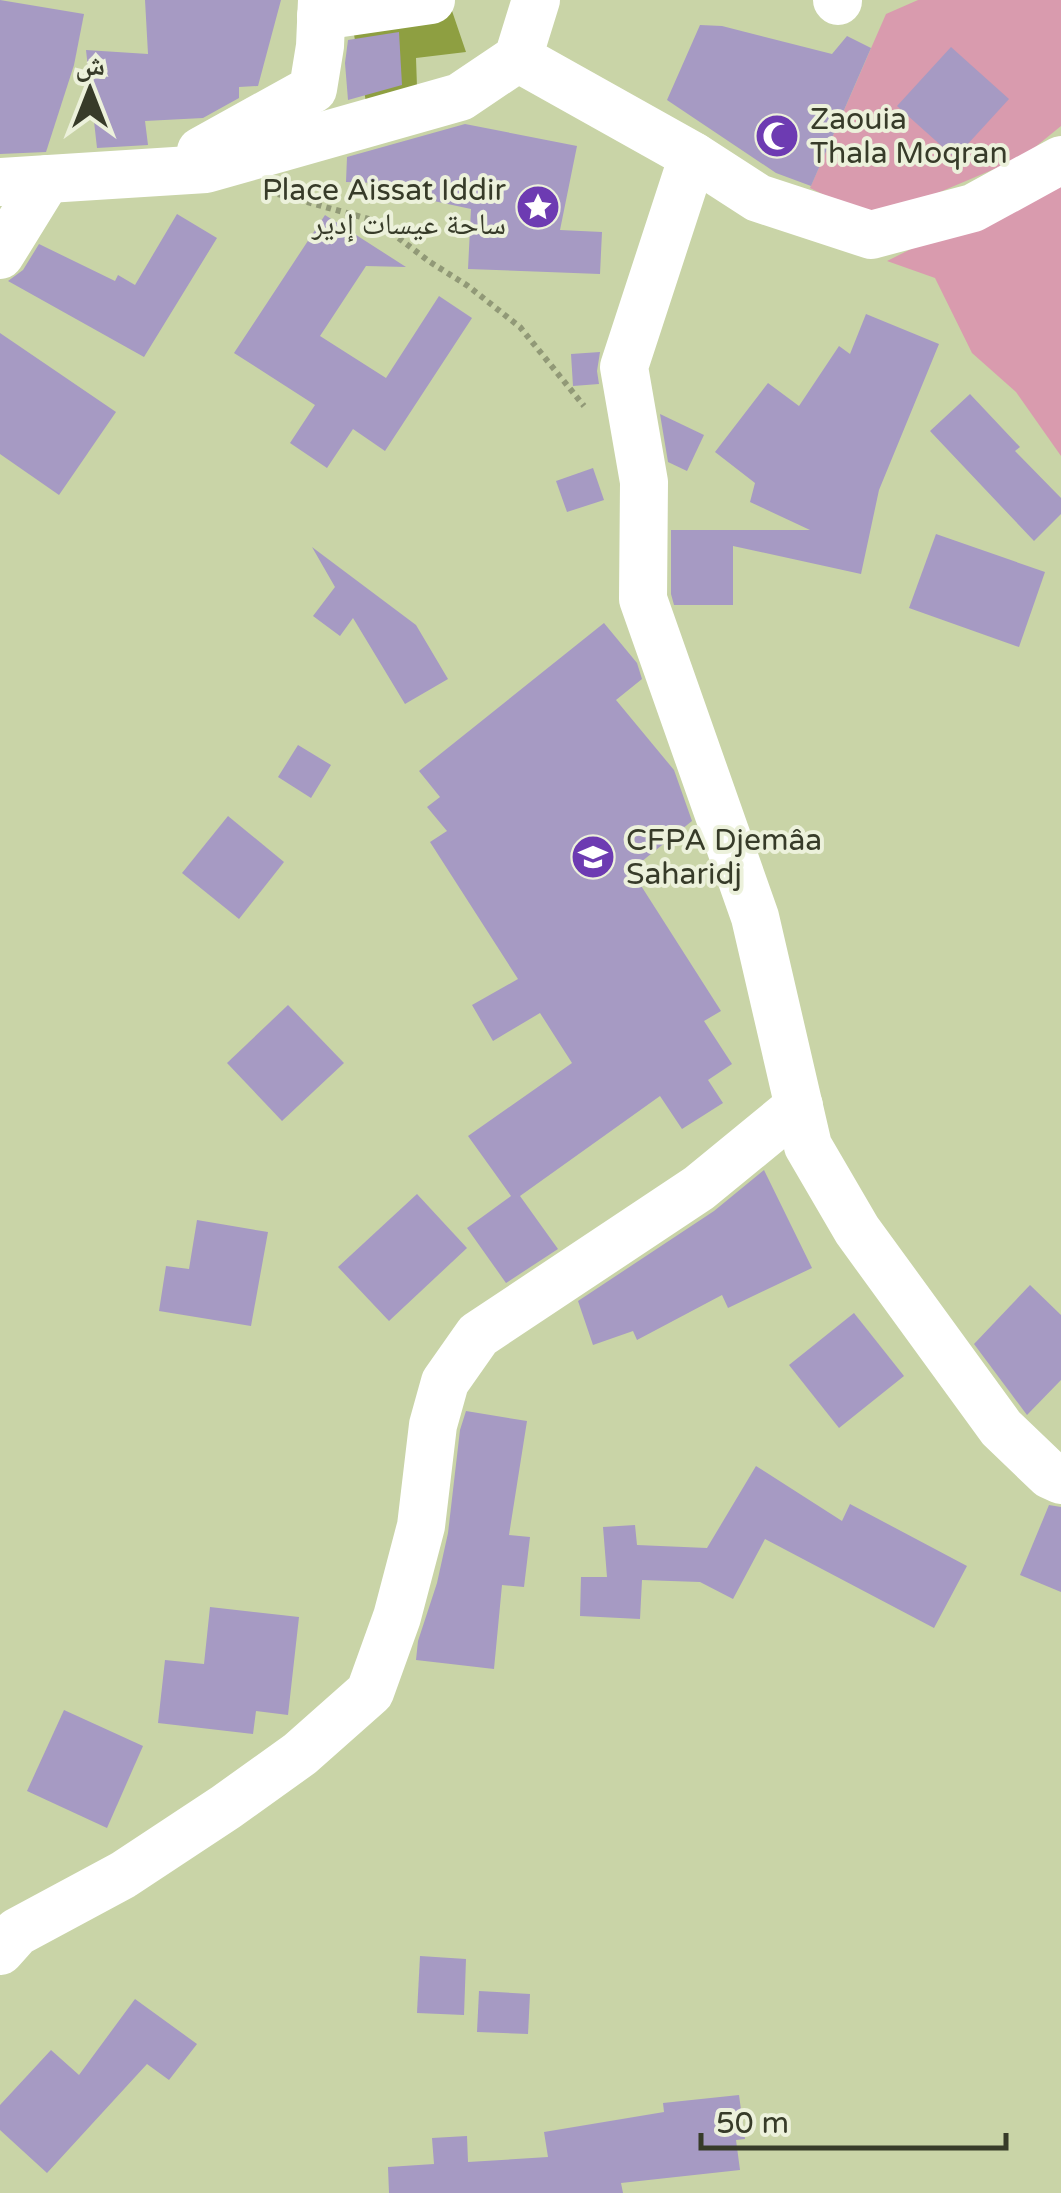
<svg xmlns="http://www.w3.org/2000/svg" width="1061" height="2193" font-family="'Varela Round','Noto Naskh Arabic',sans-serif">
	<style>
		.green { fill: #d99bae }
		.water { fill: #8e9f41 }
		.building { fill: #a69ac3 }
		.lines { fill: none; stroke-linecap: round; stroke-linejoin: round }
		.path { stroke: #919977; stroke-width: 6; stroke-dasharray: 5 5; stroke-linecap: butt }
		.street { stroke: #fff; stroke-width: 48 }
		.labels { text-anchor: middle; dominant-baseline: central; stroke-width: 8; stroke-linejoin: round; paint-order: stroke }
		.poi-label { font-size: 30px; fill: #373b29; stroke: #ecf1db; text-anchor: start }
	</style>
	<rect width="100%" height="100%" fill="#c9d4a7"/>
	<g class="green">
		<path d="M918,0H1061V126L1023,157L902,208L857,211L810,188L886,14Z"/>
		<path d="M1061,169V456L1016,392L972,353L935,278L887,261L995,207Z"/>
	</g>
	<path class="water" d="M451,8L466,52L416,58L417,87L366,102L353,29Z"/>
	<g class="building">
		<path d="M0,0L84,14L74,65L46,152L0,154Z"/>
		<path d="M145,0H281L258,86L239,87V98L203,118L145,121L148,145L97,148L86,50L148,54Z"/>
		<path d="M700,25L722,26L832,54L847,36L871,48L811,186L776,173L667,100Z"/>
		<path d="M399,32L402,85L348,100L345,63L348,40Z"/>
		<path d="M951,47L1009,99L955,158L897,106Z"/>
		<path d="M465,124L577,146L560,230L602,232L600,274L468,269L471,209L429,200L432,185L346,182L347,157Z"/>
		<path d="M177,214L217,238L144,357L8,281L23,270L39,244L115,281L118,275L135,285Z"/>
		<path d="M325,215L406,267L366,266L320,336L386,378L439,296L472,318L385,451L353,429L327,468L290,443L315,405L234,353Z"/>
		<path d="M866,314L939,344L879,490L861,574L733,546V605H674L671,594V530H810L750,502L755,483L715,452L768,383L799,406L839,346L850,354Z"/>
		<path d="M0,333L116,412L59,495L0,454Z"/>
		<path d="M600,352L597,371L599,384L573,386L571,354Z"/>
		<path d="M970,394L1020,447L1015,451L1061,498V514L1034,541L930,431Z"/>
		<path d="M660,414L704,435L687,471L668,462Z"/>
		<path d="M593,468L604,500L567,512L556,481Z"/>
		<path d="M936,534L1045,572L1019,647L909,608Z"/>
		<path d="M312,547L416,625L448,679L405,704L353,618L340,636L313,616L335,587Z"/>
		<path d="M604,623L637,663L642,679L616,700L674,770L692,821L631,870L721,1011L704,1021L732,1064L708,1080L723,1103L682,1129L660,1096L520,1196L558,1249L506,1283L467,1228L511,1196L468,1136L572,1063L540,1013L493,1041L472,1005L518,979L430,842L447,831L427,807L440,797L419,771Z"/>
		<path d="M298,745L331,765L311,798L278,777Z"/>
		<path d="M228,816L284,862L239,919L182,873Z"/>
		<path d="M288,1005L344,1063L282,1121L227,1063Z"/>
		<path d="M764,1170L812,1268L728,1308L722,1295L637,1340L633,1331L593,1345L578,1301L714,1211Z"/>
		<path d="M417,1194L467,1248L389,1321L338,1267Z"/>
		<path d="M197,1220L268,1232L251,1326L159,1311L166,1266L189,1269Z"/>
		<path d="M1030,1285L1061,1315V1380L1027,1415L974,1344Z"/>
		<path d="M854,1313L904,1376L839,1428L789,1365Z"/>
		<path d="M466,1411L527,1421L509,1535L530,1537L524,1587L502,1585L494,1669L416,1660L418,1641L437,1583L448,1533L460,1430Z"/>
		<path d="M756,1466L842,1521L850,1504L967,1566L934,1628L765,1539L733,1599L700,1582L642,1580L640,1619L580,1616L581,1577H607L603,1527L635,1525L637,1545L707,1548Z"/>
		<path d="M1049,1505L1061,1507V1592L1020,1575Z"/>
		<path d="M210,1607L299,1617L288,1715L256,1711L253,1734L158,1723L165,1660L204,1664Z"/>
		<path d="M64,1710L143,1746L107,1828L27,1791Z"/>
		<path d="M420,1956L466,1959L464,2015L417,2013Z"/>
		<path d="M479,1991L530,1994L528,2034L477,2032Z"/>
		<path d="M135,1999L197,2044L169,2080L147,2064L47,2173L0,2130V2105L51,2050L79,2075Z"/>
		<path d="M739,2095L745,2139L736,2140L740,2170L621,2183L623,2193H389L388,2167L434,2164L432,2138L467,2136L468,2162L548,2157L544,2132L664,2112L663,2103Z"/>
	</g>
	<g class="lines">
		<path class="path" d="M278,194L376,221L430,262L468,286L520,327L584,406"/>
		<g class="street">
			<path d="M837,0L838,1"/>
			<path d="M321,16L431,0"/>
			<path d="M518,58L693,156L758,198L871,235L973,208L1061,160"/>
			<path d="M201,151L313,89L320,46L322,0"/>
			<path d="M693,156L624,367L644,482L643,599L755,917L808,1146L857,1230L1001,1428L1050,1475L1061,1480"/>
			<path d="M0,182L206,169L460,97L518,58L536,0"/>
			<path d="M0,255L47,179"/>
			<path d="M0,1951L17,1932L123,1875L226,1807L300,1754L370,1692L397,1617L421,1526L433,1425L445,1382L478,1335L699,1188L799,1106"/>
		</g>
	</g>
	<defs>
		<symbol id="mosque-disc" viewBox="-11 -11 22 22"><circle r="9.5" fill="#6d3bb2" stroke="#ecf1db"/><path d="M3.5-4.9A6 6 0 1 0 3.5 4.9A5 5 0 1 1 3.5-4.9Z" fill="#fff"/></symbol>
		<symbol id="sight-disc" viewBox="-11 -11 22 22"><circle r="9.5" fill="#6d3bb2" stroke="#ecf1db"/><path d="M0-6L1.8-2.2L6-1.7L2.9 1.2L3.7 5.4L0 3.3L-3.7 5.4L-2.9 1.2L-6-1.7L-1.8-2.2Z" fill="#fff"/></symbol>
		<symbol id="university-disc" viewBox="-11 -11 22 22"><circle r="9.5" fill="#6d3bb2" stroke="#ecf1db"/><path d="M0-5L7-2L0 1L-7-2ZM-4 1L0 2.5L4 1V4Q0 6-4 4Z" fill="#fff"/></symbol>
	</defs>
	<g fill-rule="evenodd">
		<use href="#mosque-disc" x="752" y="111" width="50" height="50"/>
		<use href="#sight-disc" x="513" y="182" width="50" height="50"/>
		<use href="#university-disc" x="568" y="832" width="50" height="50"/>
	</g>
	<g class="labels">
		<g class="poi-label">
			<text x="810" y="119">Zaouia<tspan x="810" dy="34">Thala Moqran</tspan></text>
			<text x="506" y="190" text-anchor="end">Place Aissat Iddir<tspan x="506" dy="34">ساحة عيسات إدير</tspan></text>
			<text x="626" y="840">CFPA Djemâa<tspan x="626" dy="34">Saharidj</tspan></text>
		</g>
	</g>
	<g transform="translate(90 90)" stroke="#ecf1db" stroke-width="8" paint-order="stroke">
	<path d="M0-8L18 38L0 25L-18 38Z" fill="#373b29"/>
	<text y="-15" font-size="28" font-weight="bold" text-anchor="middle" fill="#373b29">ش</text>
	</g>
	<path d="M701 2133v15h305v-15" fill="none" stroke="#373b29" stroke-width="5"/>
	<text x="716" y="2133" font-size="30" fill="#373b29" stroke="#ecf1db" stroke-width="8" paint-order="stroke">50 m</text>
</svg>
